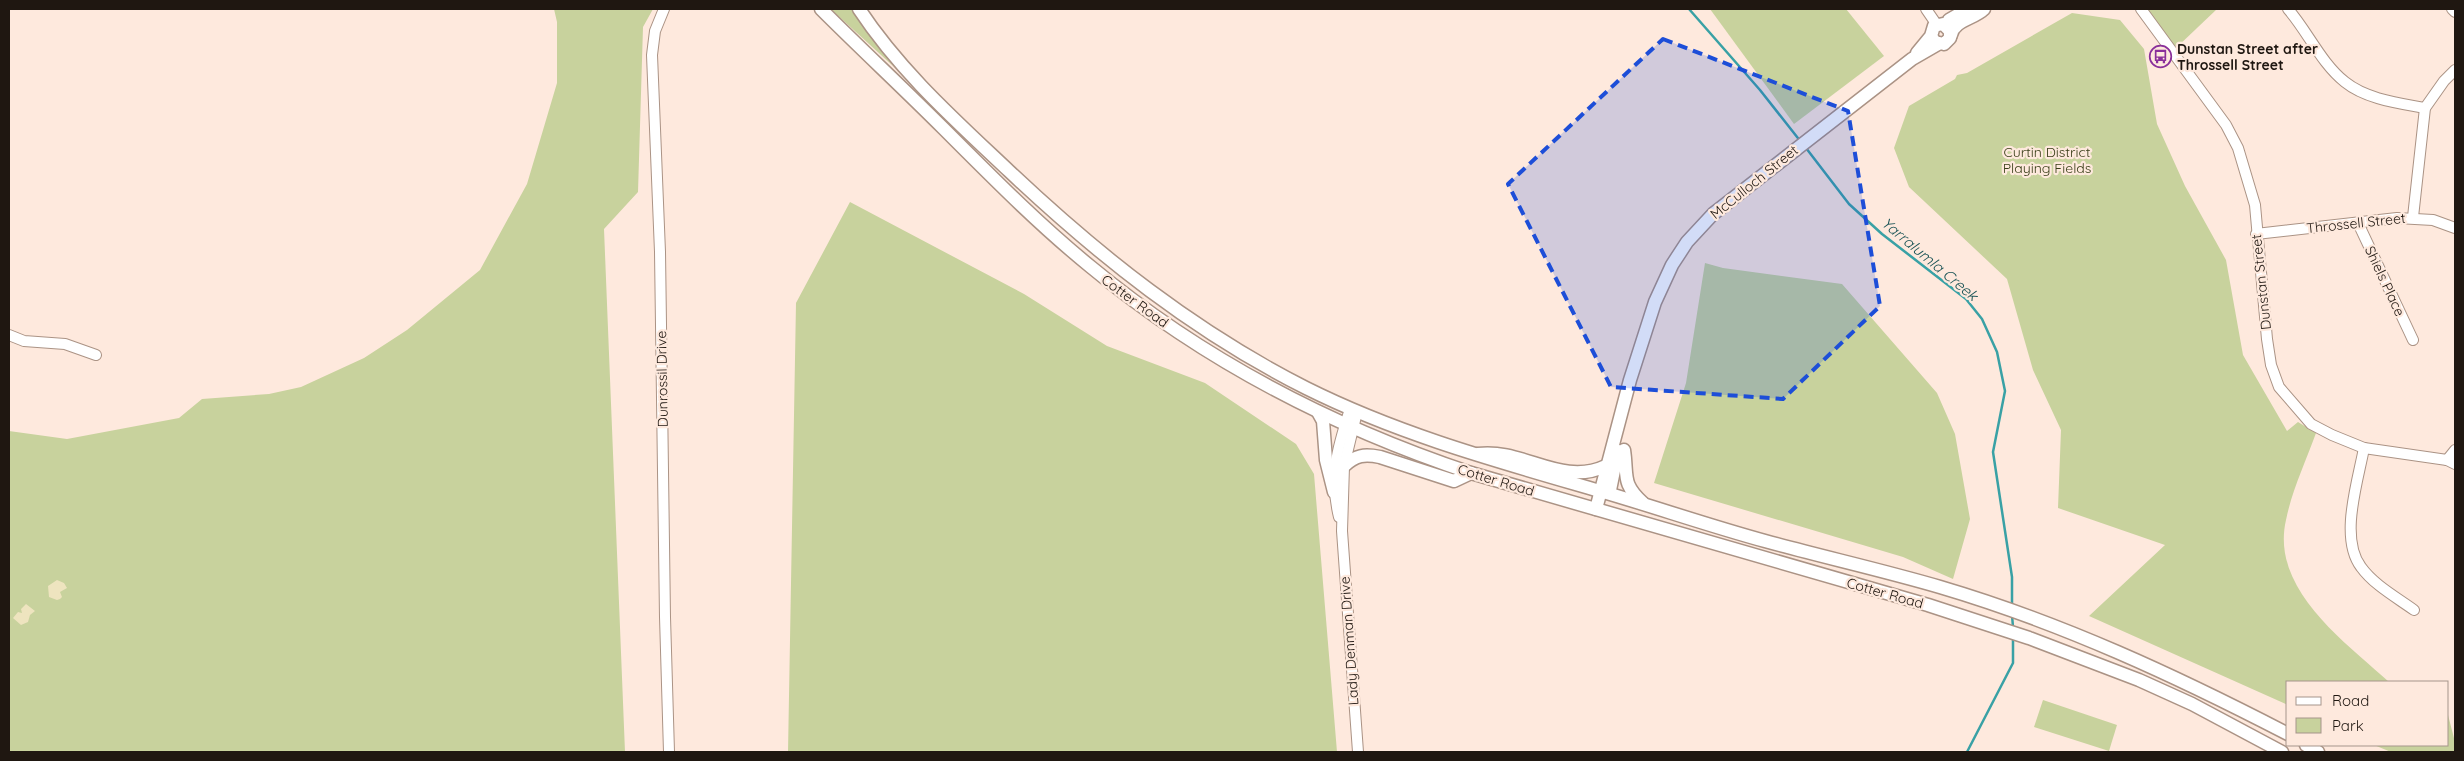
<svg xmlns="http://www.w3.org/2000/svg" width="2464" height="761" font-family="Quicksand,sans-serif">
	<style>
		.green { fill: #c8d29d }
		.sand { fill: #eee4bf }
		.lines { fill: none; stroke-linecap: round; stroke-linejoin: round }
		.stream { stroke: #39a1a5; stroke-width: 2.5 }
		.minor-casing { stroke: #ab9385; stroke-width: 12 }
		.major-casing { stroke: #ab9385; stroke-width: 15 }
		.minor { stroke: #fff; stroke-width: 10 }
		.major { stroke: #fff; stroke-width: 12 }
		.marked { fill: #1d4ed8; fill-opacity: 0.2; stroke: #1d4ed8; stroke-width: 4; stroke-dasharray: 10 6; stroke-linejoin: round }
		.labels { text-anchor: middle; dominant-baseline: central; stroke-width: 4.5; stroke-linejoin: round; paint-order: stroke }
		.poi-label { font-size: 14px; font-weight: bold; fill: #1f1711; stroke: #fee9dd; text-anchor: start }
		.park-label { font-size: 14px; fill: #383d17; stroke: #fee9dd }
		.street-label { font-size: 14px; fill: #1f1711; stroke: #fee9dd }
		.water-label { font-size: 15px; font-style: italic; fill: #195355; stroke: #fee9dd }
	</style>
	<rect width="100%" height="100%" fill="#fee9dd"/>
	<g class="green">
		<path d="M554,9H653L643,27L638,192L604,229L625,752H9V431L67,439L179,418L202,399L269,394L301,387L364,358L407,330L480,270L527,184L557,83V22Z"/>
		<path d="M831,9H853L904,76L834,12Z"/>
		<path d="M1710,9H1846L1884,56L1794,124Z"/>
		<path d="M2147,9H2217L2176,48Z"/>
		<path d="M2072,13L2120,20L2144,49L2157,124L2185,186L2226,260L2243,355L2287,431L2298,422L2316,433C2306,461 2292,490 2286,520C2270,589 2345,642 2389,682H2288V705L2089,616L2165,545L2058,508L2061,430L2033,370L2007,279L1909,187L1894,148L1909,106L1955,79L1957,75L1967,73Z"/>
		<path d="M850,202L1024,294L1107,346L1205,383L1296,444L1314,474L1337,752H788L796,303Z"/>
		<path d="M1705,263L1723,268L1842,284L1937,393L1955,434L1970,519L1953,579L1903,557L1654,483L1686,383Z"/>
		<path d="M2043,700L2117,725L2109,751L2034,727Z"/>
		<path d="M2448,715L2455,742V752H2391L2374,745H2448Z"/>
	</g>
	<g class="sand">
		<path d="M57,580L64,583L67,588L60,592L62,597L60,599L57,600L49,597L48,586Z"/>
		<path d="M26,604L35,611L30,615L28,622L21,625L13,618L18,612L22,613L21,609Z"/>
	</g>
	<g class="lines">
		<g class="stream">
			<path d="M1689,9L1760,90L1801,142"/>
			<path d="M1806,148L1849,204L1882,234L1966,299L1982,319L1997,352L2005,391L1993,452L2012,577V607"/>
			<path d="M2012,615L2013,627"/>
			<path d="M1967,752L2013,663V638"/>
		</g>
		<defs>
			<g id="minor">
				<path d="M664,9L655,31L652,55L660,252L665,617L669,752"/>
				<path d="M1926,9L1937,25"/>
				<path d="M2141,9L2226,125L2238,148L2255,205L2267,339L2271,365L2279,387L2311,424L2332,435L2364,448L2447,460L2455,464"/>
				<path d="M2288,9C2308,32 2321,63 2345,82C2366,99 2398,103 2425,108"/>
				<path d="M2452,9L2455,12"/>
				<path d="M2413,217L2425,108L2444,81L2455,70"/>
				<path d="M2358,223L2413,340"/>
				<path d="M2256,234L2397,218L2433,220L2455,228"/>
				<path d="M9,335L24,341L65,344L96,355"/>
				<path d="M1357,412L1344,466L1342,531L1358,752"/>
				<path d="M2364,448C2358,481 2339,538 2361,567C2374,585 2396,597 2414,610"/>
				<path d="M2447,460L2455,450"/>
				<path d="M1339,517C1329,476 1337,449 1350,409"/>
			</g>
			<g id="major">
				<path d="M821,9C861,49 903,88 943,128C991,176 1038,224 1091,267C1203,360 1333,427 1471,473L1928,605L2029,638L2139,680L2192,704L2282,752"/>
				<path d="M859,9C900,71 955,120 1009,171C1099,256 1195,332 1306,388C1400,435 1500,462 1600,491C1655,507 1710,526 1765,541C1823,557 1882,570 1940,587C2062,623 2176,676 2288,734"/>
				<path d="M1949,20L1968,9"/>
				<path d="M1951,35C1954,20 1974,19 1984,9"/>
				<path d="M1917,53L1931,36L1934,26L1943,24L1950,31V38L1944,44L1935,42L1931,36"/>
				<path d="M1318,412L1323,421L1326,460L1334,492"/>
				<path d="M1624,450C1628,476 1621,483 1643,503"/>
				<path d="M1478,454C1523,448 1561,487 1606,466"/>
				<path d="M1344,466C1356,455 1364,454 1380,457L1454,481L1471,473"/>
				<path d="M1610,490L1618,451"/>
				<path d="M1596,509L1630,380L1655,302L1672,265L1687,242L1713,214L1912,59L1938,44"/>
				<path d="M2306,745L2318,752"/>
			</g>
		</defs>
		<use href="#minor" class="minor-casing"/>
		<use href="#major" class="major-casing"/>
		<use href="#minor" class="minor"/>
		<use href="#major" class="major"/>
	</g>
	<path class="marked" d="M1663,39L1848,111L1880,306L1783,399L1611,387L1508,184Z"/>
	<defs>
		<symbol id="bus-ring" viewBox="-11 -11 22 22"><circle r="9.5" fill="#fee9dd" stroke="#8a309b" stroke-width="1.5"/><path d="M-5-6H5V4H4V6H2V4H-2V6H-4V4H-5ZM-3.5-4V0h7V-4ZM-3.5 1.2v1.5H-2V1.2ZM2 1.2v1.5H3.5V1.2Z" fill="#8a309b"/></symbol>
	</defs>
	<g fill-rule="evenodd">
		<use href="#bus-ring" x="2148" y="44" width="25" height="25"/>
	</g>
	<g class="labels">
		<g class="poi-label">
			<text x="2177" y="49">Dunstan Street after<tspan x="2177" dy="16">Throssell Street</tspan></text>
		</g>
		<g class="park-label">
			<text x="2047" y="152">Curtin District<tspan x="2047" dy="16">Playing Fields</tspan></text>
		</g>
		<g class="street-label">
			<text transform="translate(1754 182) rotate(-39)">McCulloch Street</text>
			<text transform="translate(2356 223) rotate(-6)">Throssell Street</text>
			<text transform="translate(2385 281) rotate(65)">Shiels Place</text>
			<text transform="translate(2261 282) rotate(-96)">Dunstan Street</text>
			<text transform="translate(1135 301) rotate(36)">Cotter Road</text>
			<text transform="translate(662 379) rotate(-91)">Dunrossil Drive</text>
			<text transform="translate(1496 480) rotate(17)">Cotter Road</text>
			<text transform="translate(1885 593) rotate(16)">Cotter Road</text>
			<text transform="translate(1349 641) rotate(-94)">Lady Denman Drive</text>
		</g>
		<g class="water-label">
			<text transform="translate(1930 259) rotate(40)">Yarralumla Creek</text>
		</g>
	</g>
	<rect width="2464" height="761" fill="none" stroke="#1f1711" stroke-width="20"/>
	<rect x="2286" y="681" width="162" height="65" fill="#fee9dd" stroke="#a5958b"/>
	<rect x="2296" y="697" width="25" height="8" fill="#ffffff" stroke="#a5958b"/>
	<text x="2332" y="706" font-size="15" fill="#1f1711">Road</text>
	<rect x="2296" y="718" width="25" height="15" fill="#c8d29d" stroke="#a5958b"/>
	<text x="2332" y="731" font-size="15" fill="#1f1711">Park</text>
</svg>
